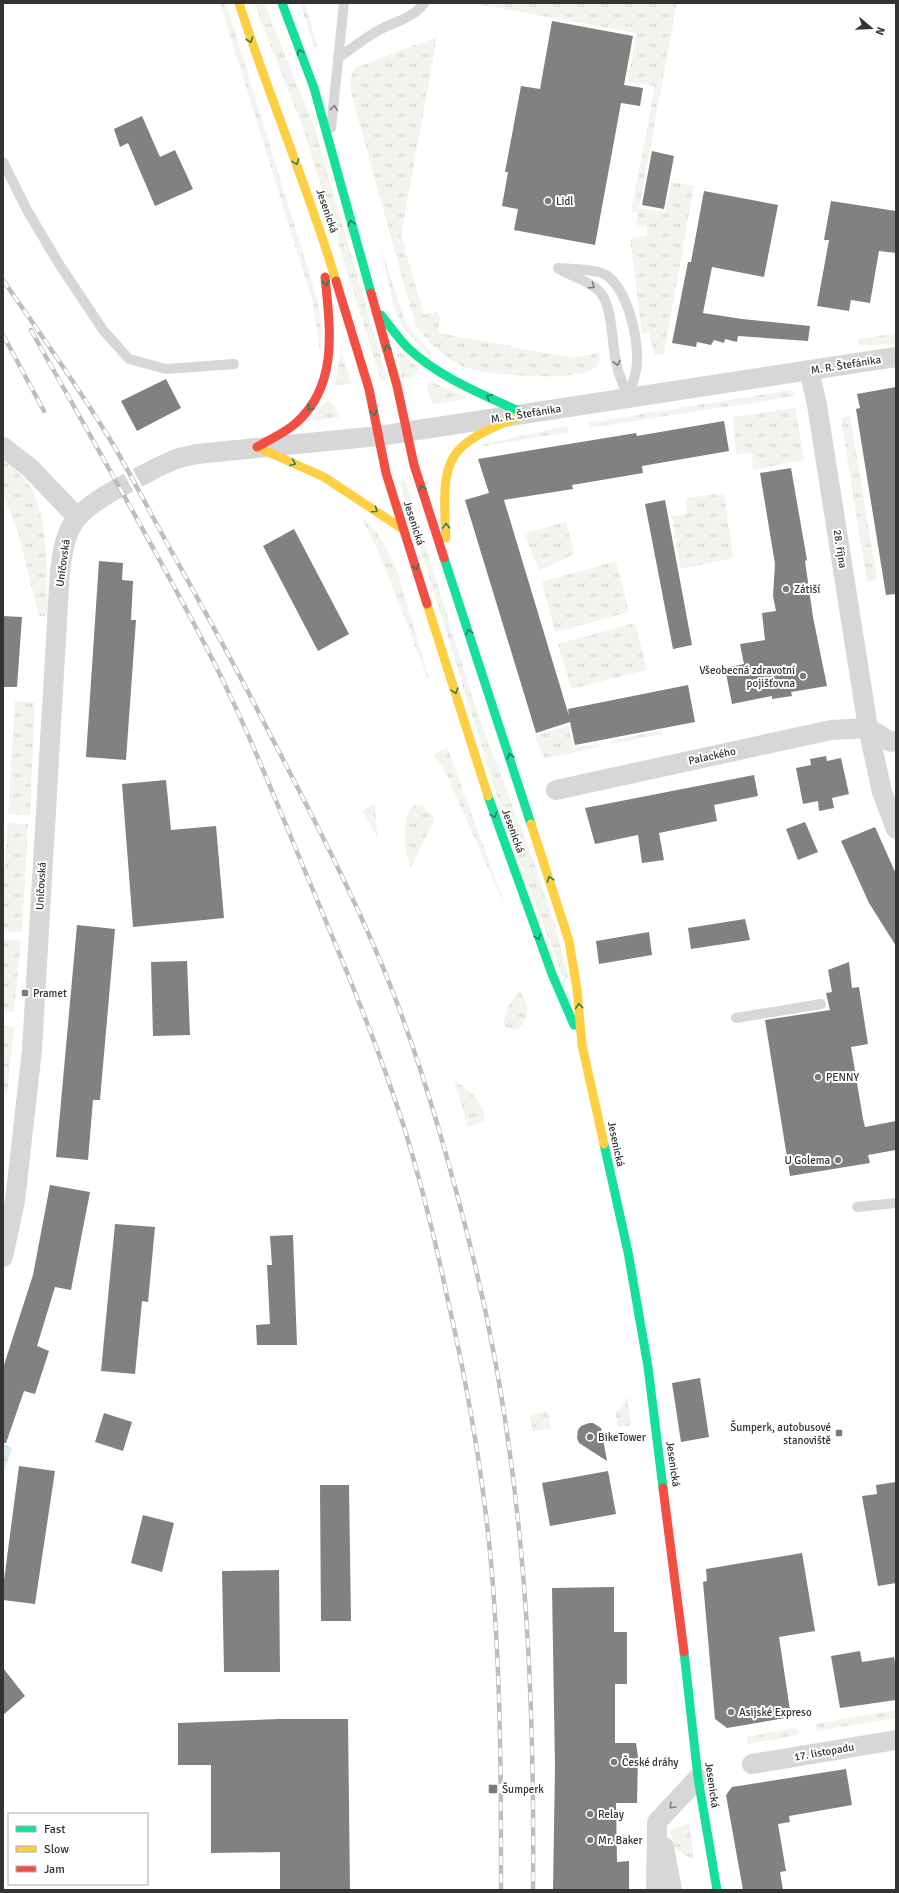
<svg xmlns="http://www.w3.org/2000/svg" width="899" height="1893" font-family="Signika,sans-serif">
	<style>
		.grass { fill: url(#grass-tufts) }
		.water { fill: url(#water-ripples) }
		.building { fill: #818181 }
		.lines { fill: none; stroke-linecap: round; stroke-linejoin: round }
		.street-tunnel { stroke: #d6d6d6; stroke-width: 20; stroke-dasharray: 20 10; stroke-linecap: butt }
		.lane { stroke: #d7d7d7; stroke-width: 10 }
		.street { stroke: #d7d7d7; stroke-width: 20 }
		.fast { stroke: #16e098; stroke-width: 9 }
		.slow { stroke: #ffcf43; stroke-width: 9 }
		.jam { stroke: #f24e42; stroke-width: 9 }
		.rail-casing { stroke: #bebebe; stroke-width: 4.5 }
		.rail { stroke: #fff; stroke-width: 3; stroke-dasharray: 9; stroke-linecap: butt }
		.oneway { stroke: #268160 }
		.oneway2 { stroke: #7d7d7d }
		.poi-dot { fill: #7a7a7a; stroke: #fff; stroke-width: 1.5 }
		.labels { text-anchor: middle; dominant-baseline: central; stroke-width: 4; stroke-linejoin: round; paint-order: stroke }
		.poi-label { font-size: 11px; fill: #333; stroke: #fff; text-anchor: start }
		.street-label { font-size: 11px; fill: #333; stroke: #fff }
	</style>
	<defs>
		<pattern id="grass-tufts" width="24" height="20" patternUnits="userSpaceOnUse"><rect width="24" height="20" fill="#f1f5ed"/><path d="M3 7l-1-3M5 7V3M7 7l1-3M15 17l-1-3M17 17v-4M19 17l1-3" fill="none" stroke="#cfd2cc"/></pattern>
		<pattern id="water-ripples" width="26" height="14" patternUnits="userSpaceOnUse"><rect width="26" height="14" fill="#ddebf3"/><path d="M2 4q2-2 4 0t4 0M15 11q2-2 4 0t4 0" fill="none" stroke="#becad1"/></pattern>
	</defs>
	<rect width="100%" height="100%" fill="#fff"/>
	<g class="grass">
		<path d="M220,3H226L316,295L322,327L320,350L313,303Z"/>
		<path d="M254,3H264L315,129L387,379L381,381L303,128Z"/>
		<path d="M300,3H305L317,46L314,47Z"/>
		<path d="M479,3H677L639,208L665,212L671,182L694,186L664,354L655,356L649,333H642L630,239L647,236V226L636,227L638,213L631,212L655,86L628,82L636,33L482,5Z"/>
		<path d="M437,37L401,235L424,315L438,311L440,318L438,333L573,358L599,353L600,360C599,362 597,366 595,368C574,382 486,376 462,366C443,356 427,342 415,324L350,89L351,77L355,68Z"/>
		<path d="M380,245L405,321L414,334L431,352L429,356L403,328L394,307Z"/>
		<path d="M896,333V344L859,345L858,340L861,339Z"/>
		<path d="M396,348L420,370L412,377L402,378Z"/>
		<path d="M341,350L352,384L335,385Z"/>
		<path d="M429,380L434,383L469,398L432,404L427,388Z"/>
		<path d="M790,390L794,392L796,396L589,428L588,423Z"/>
		<path d="M328,400L334,406L339,418L308,421Z"/>
		<path d="M795,408L804,460L753,470L752,453L736,454L733,417Z"/>
		<path d="M850,416L877,579L867,582L841,418Z"/>
		<path d="M568,426V432L483,446L484,444Z"/>
		<path d="M3,460C11,467 21,474 28,483C49,514 47,579 48,616H39L19,536L3,493Z"/>
		<path d="M402,480L406,483L478,715L535,865L556,930L568,977L565,983L507,828L400,484Z"/>
		<path d="M724,493L733,558L681,569L672,516L687,514L686,498Z"/>
		<path d="M361,517C379,530 389,552 397,571L432,689L380,555Z"/>
		<path d="M566,522L574,554L539,571L524,533Z"/>
		<path d="M616,561L629,612L555,632L542,582Z"/>
		<path d="M635,623L647,670L571,689L558,644Z"/>
		<path d="M15,701L35,702L30,815L8,814Z"/>
		<path d="M569,725L573,748L599,744L600,747L547,758L544,757L535,736Z"/>
		<path d="M662,730V734L611,744V741Z"/>
		<path d="M447,747L508,913L443,767L433,755Z"/>
		<path d="M375,803L377,837L363,811Z"/>
		<path d="M416,805L423,806L434,817L433,823L411,867C403,848 403,829 409,809Z"/>
		<path d="M8,823L28,824L22,932L3,931V890Z"/>
		<path d="M3,940L21,941L14,1012L3,1011Z"/>
		<path d="M519,990C528,1003 530,1011 523,1025L515,1030L506,1027L503,1023L509,1005Z"/>
		<path d="M3,1026L14,1027L7,1095L3,1094Z"/>
		<path d="M454,1080C467,1089 488,1103 484,1122L468,1127Z"/>
		<path d="M627,1396L631,1425L618,1427L615,1412L621,1408Z"/>
		<path d="M548,1411L551,1428L533,1432L530,1415Z"/>
		<path d="M896,1710V1718L816,1731L815,1724Z"/>
		<path d="M797,1728L798,1735L748,1744L747,1737Z"/>
		<path d="M690,1823L694,1860L675,1849L670,1830Z"/>
	</g>
	<path class="water" d="M3,1444L12,1448L3,1475Z"/>
	<g class="building">
		<path d="M552,21L633,36L624,85L643,88L640,106L621,103L595,245L514,230L518,209L502,206L508,172H505L521,86L540,89Z"/>
		<path d="M142,116L160,157L175,150L193,189L155,206L128,143L120,147L114,129Z"/>
		<path d="M652,151L674,156L664,209L642,205Z"/>
		<path d="M704,191L778,205L764,277L712,267L703,313L742,319L810,326L808,341L738,336L737,342L725,339L724,343L714,340L711,345L697,342L696,347L672,343L688,262H691Z"/>
		<path d="M831,201L896,211V253L879,251L870,303L851,300L849,311L817,306L829,240H824Z"/>
		<path d="M166,379L181,408L137,431L121,401Z"/>
		<path d="M896,387V594L886,595L856,409L860,408L857,394Z"/>
		<path d="M724,421L729,451L642,466L643,473L572,485L573,489L504,500L569,716L568,709L688,685L695,722L575,745L570,722L536,733L465,500L489,493L478,459L636,433L637,436Z"/>
		<path d="M791,468L807,560L805,561L813,617L827,686L791,692L792,696L772,699V696L732,704L725,668L744,664L740,644L765,640L762,613L776,611L773,596L775,564L760,473Z"/>
		<path d="M665,500L692,645L673,649L645,504Z"/>
		<path d="M294,529L349,634L318,651L263,546Z"/>
		<path d="M99,561L123,563L122,580L133,581L131,620H136L126,760L86,757Z"/>
		<path d="M3,616L22,617L17,687H3Z"/>
		<path d="M826,756L827,761L841,758L849,794L832,798L834,808L819,811L818,801L803,804L796,768L811,765L810,759Z"/>
		<path d="M754,775L758,796L714,805L717,821L659,833L664,860L642,863L638,835L595,844L585,808Z"/>
		<path d="M166,780L171,830L216,826L224,918L133,927L122,784Z"/>
		<path d="M805,822L818,852L798,860L786,829Z"/>
		<path d="M875,827L896,874V946L869,903L841,841Z"/>
		<path d="M745,919L750,940L691,949L688,928Z"/>
		<path d="M77,925L115,929L100,1100H93L88,1160L56,1157Z"/>
		<path d="M649,932L652,955L599,964L596,941Z"/>
		<path d="M187,961L190,1035L153,1036L151,962Z"/>
		<path d="M849,962L852,988L859,987L868,1044L851,1047L863,1119L865,1127L896,1121V1150L868,1155L870,1163L790,1176L765,1020L830,1010L826,993L832,992L828,970Z"/>
		<path d="M50,1185L90,1192L71,1290L55,1287L37,1346L49,1351L35,1394L24,1391L6,1443H3V1368L33,1275Z"/>
		<path d="M115,1224L155,1227L148,1302L142,1301L135,1374L101,1371Z"/>
		<path d="M293,1235L297,1345H257L256,1325L270,1324L267,1265H272L270,1236Z"/>
		<path d="M700,1378L709,1437L681,1442L672,1383Z"/>
		<path d="M104,1413L132,1422L123,1451L95,1442Z"/>
		<path d="M589,1423H593L601,1428L607,1461L579,1443L577,1438L578,1430L581,1426Z"/>
		<path d="M19,1466L55,1471L35,1604L3,1600V1588Z"/>
		<path d="M608,1471L616,1514L550,1526L542,1483Z"/>
		<path d="M896,1482V1583L878,1586L862,1496L877,1494L876,1485Z"/>
		<path d="M320,1485H349L351,1621H321Z"/>
		<path d="M143,1515L174,1523L162,1572L131,1563Z"/>
		<path d="M802,1553L815,1631L779,1637L791,1717L727,1728L715,1719L703,1582L707,1581L706,1569Z"/>
		<path d="M279,1570L280,1672H224L222,1571Z"/>
		<path d="M614,1587V1632H627V1684H615V1743H636L638,1757L637,1803H616L617,1862L629,1861V1890H553L555,1767L552,1588Z"/>
		<path d="M860,1651L862,1662L894,1657L896,1667V1700L840,1708L831,1656Z"/>
		<path d="M3,1668L25,1696L3,1715Z"/>
		<path d="M278,1719H348L350,1890H280V1852L211,1853V1765H178V1723Z"/>
		<path d="M846,1769L852,1805L789,1816L790,1822L778,1824L786,1871L780,1872L783,1890H743L726,1795L732,1787Z"/>
	</g>
	<g class="lines">
		<path class="street-tunnel" d="M111,492L156,468"/>
		<g class="lane">
			<path d="M338,58C350,50 362,40 374,33C391,22 412,20 424,3"/>
			<path d="M331,128L344,3"/>
			<path d="M3,162L27,210L59,264L103,330L129,359L166,369L234,364"/>
			<path d="M558,268C570,269 596,269 606,275C628,290 638,337 637,362C637,374 631,387 628,398"/>
			<path d="M559,269C572,277 588,280 599,291C614,306 611,346 617,366C619,377 625,387 628,398"/>
			<path d="M736,1018L821,1004"/>
			<path d="M857,1207L896,1203"/>
		</g>
		<g class="street">
			<path d="M809,370L817,405L868,728L882,792L896,829"/>
			<path d="M3,447L30,468L76,516"/>
			<path d="M156,468L176,459L196,454L379,436L896,357"/>
			<path d="M868,728L891,742L896,741"/>
			<path d="M556,790L831,730L868,728"/>
			<path d="M3,1257L15,1201L32,1050L60,571C66,525 72,516 111,492"/>
			<path d="M752,1764L896,1740"/>
			<path d="M664,1847L672,1890"/>
			<path d="M656,1890L657,1822L698,1778"/>
		</g>
		<g class="fast">
			<path d="M282,3L314,88L371,293"/>
			<path d="M381,315C390,326 398,338 408,348C441,379 485,395 525,414"/>
			<path d="M444,558L531,824"/>
			<path d="M488,796L552,974L574,1025"/>
			<path d="M604,1144L628,1252L648,1367L663,1488"/>
			<path d="M684,1652L698,1778L717,1890"/>
		</g>
		<g class="slow">
			<path d="M239,3C269,97 308,187 336,281"/>
			<path d="M257,447L324,477L404,530"/>
			<path d="M446,538C441,453 446,446 525,414"/>
			<path d="M427,604L488,796"/>
			<path d="M531,824L569,941L577,989L582,1045L604,1144"/>
		</g>
		<g class="jam">
			<path d="M336,281L369,389L386,473L427,604"/>
			<path d="M371,293L397,386L414,465L444,558"/>
			<path d="M257,447C270,439 285,433 296,423C339,385 330,328 325,277"/>
			<path d="M663,1488L684,1652"/>
		</g>
		<defs>
			<g id="rail">
				<path d="M3,280C41,335 80,389 114,446C133,479 150,512 168,545C199,601 230,656 259,713C307,806 356,897 394,995C427,1081 452,1171 474,1261C524,1466 535,1679 533,1890"/>
				<path d="M31,330C89,434 149,537 204,643C243,717 273,794 305,871C340,955 376,1039 404,1127C421,1182 435,1239 447,1296C471,1401 489,1508 495,1616C501,1707 501,1799 501,1890"/>
				<path d="M3,335L44,411"/>
			</g>
		</defs>
		<use href="#rail" class="rail-casing"/>
		<use href="#rail" class="rail"/>
	</g>
	<defs><path id="oneway-chevron" d="M-2-3.5L2.5 0L-2 3.5" fill="none" stroke-width="1.6" stroke-linecap="round" stroke-linejoin="round"/></defs>
	<g class="oneway">
		<use href="#oneway-chevron" transform="translate(250 40) rotate(71)"/>
		<use href="#oneway-chevron" transform="translate(300 52) rotate(-111)"/>
		<use href="#oneway-chevron" transform="translate(296 162) rotate(69)"/>
		<use href="#oneway-chevron" transform="translate(351 223) rotate(-106)"/>
		<use href="#oneway-chevron" transform="translate(326 283) rotate(85)"/>
		<use href="#oneway-chevron" transform="translate(387 348) rotate(-106)"/>
		<use href="#oneway-chevron" transform="translate(489 397) rotate(-155)"/>
		<use href="#oneway-chevron" transform="translate(310 408) rotate(131)"/>
		<use href="#oneway-chevron" transform="translate(374 413) rotate(79)"/>
		<use href="#oneway-chevron" transform="translate(293 463) rotate(22)"/>
		<use href="#oneway-chevron" transform="translate(422 488) rotate(-108)"/>
		<use href="#oneway-chevron" transform="translate(375 510) rotate(35)"/>
		<use href="#oneway-chevron" transform="translate(446 526) rotate(-92)"/>
		<use href="#oneway-chevron" transform="translate(416 567) rotate(73)"/>
		<use href="#oneway-chevron" transform="translate(469 632) rotate(-108)"/>
		<use href="#oneway-chevron" transform="translate(455 691) rotate(73)"/>
		<use href="#oneway-chevron" transform="translate(510 756) rotate(-108)"/>
		<use href="#oneway-chevron" transform="translate(494 815) rotate(70)"/>
		<use href="#oneway-chevron" transform="translate(550 879) rotate(-108)"/>
		<use href="#oneway-chevron" transform="translate(538 937) rotate(70)"/>
		<use href="#oneway-chevron" transform="translate(579 1006) rotate(-96)"/>
	</g>
	<g class="oneway2">
		<use href="#oneway-chevron" transform="translate(334 108) rotate(-84)"/>
		<use href="#oneway-chevron" transform="translate(592 286) rotate(34)"/>
		<use href="#oneway-chevron" transform="translate(617 363) rotate(79)"/>
		<use href="#oneway-chevron" transform="translate(672 1806) rotate(134)"/>
	</g>
	<g class="poi-dot">
		<circle cx="548" cy="201" r="4"/>
		<circle cx="786" cy="589" r="4"/>
		<circle cx="803" cy="676" r="4"/>
		<rect x="21" y="989" width="8" height="8" rx="2"/>
		<circle cx="818" cy="1077" r="4"/>
		<circle cx="838" cy="1160" r="4"/>
		<rect x="835" y="1429" width="8" height="8" rx="2"/>
		<circle cx="590" cy="1437" r="4"/>
		<circle cx="731" cy="1712" r="4"/>
		<circle cx="614" cy="1762" r="4"/>
		<rect x="488" y="1784" width="10" height="10" rx="2"/>
		<circle cx="590" cy="1814" r="4"/>
		<circle cx="590" cy="1840" r="4"/>
	</g>
	<g class="labels">
		<g class="poi-label">
			<text x="556" y="201">Lidl</text>
			<text x="794" y="589">Zátiší</text>
			<text x="795" y="670" text-anchor="end">Všeobecná zdravotní<tspan x="795" dy="13">pojišťovna</tspan></text>
			<text x="33" y="993">Pramet</text>
			<text x="826" y="1077">PENNY</text>
			<text x="830" y="1160" text-anchor="end">U Golema</text>
			<text x="831" y="1427" text-anchor="end">Šumperk, autobusové<tspan x="831" dy="13">stanoviště</tspan></text>
			<text x="598" y="1437">BikeTower</text>
			<text x="739" y="1712">Asijské Expreso</text>
			<text x="622" y="1762">České dráhy</text>
			<text x="502" y="1789">Šumperk</text>
			<text x="598" y="1814">Relay</text>
			<text x="598" y="1840">Mr. Baker</text>
		</g>
		<g class="street-label">
			<text transform="translate(327 211) rotate(71)">Jesenická</text>
			<text transform="translate(846 365) rotate(-9)">M. R. Štefánika</text>
			<text transform="translate(526 414) rotate(-9)">M. R. Štefánika</text>
			<text transform="translate(414 523) rotate(72)">Jesenická</text>
			<text transform="translate(840 549) rotate(81)">28. října</text>
			<text transform="translate(63 563) rotate(-82)">Uničovská</text>
			<text transform="translate(712 756) rotate(-12)">Palackého</text>
			<text transform="translate(513 831) rotate(70)">Jesenická</text>
			<text transform="translate(41 886) rotate(-87)">Uničovská</text>
			<text transform="translate(616 1144) rotate(78)">Jesenická</text>
			<text transform="translate(673 1464) rotate(82)">Jesenická</text>
			<text transform="translate(824 1752) rotate(-10)">17. listopadu</text>
			<text transform="translate(712 1785) rotate(82)">Jesenická</text>
		</g>
	</g>
	<rect width="899" height="1893" fill="none" stroke="#333333" stroke-width="8"/>
	<rect x="8" y="1813" width="140" height="72" fill="#ffffff" stroke="#adadad"/>
	<rect x="16" y="1826" width="20" height="6" fill="#16e098" stroke="#adadad"/>
	<text x="44" y="1833" font-size="12" fill="#333333">Fast</text>
	<rect x="16" y="1846" width="20" height="6" fill="#ffcf43" stroke="#adadad"/>
	<text x="44" y="1853" font-size="12" fill="#333333">Slow</text>
	<rect x="16" y="1866" width="20" height="6" fill="#f24e42" stroke="#adadad"/>
	<text x="44" y="1873" font-size="12" fill="#333333">Jam</text>
	<g transform="translate(871 28) rotate(109)" stroke="#ffffff" stroke-width="3" paint-order="stroke">
	<path d="M0-3L7 15L0 10L-7 15Z" fill="#333333"/>
	<text y="-6" font-size="11" font-weight="bold" text-anchor="middle" fill="#333333">N</text>
	</g>
</svg>
